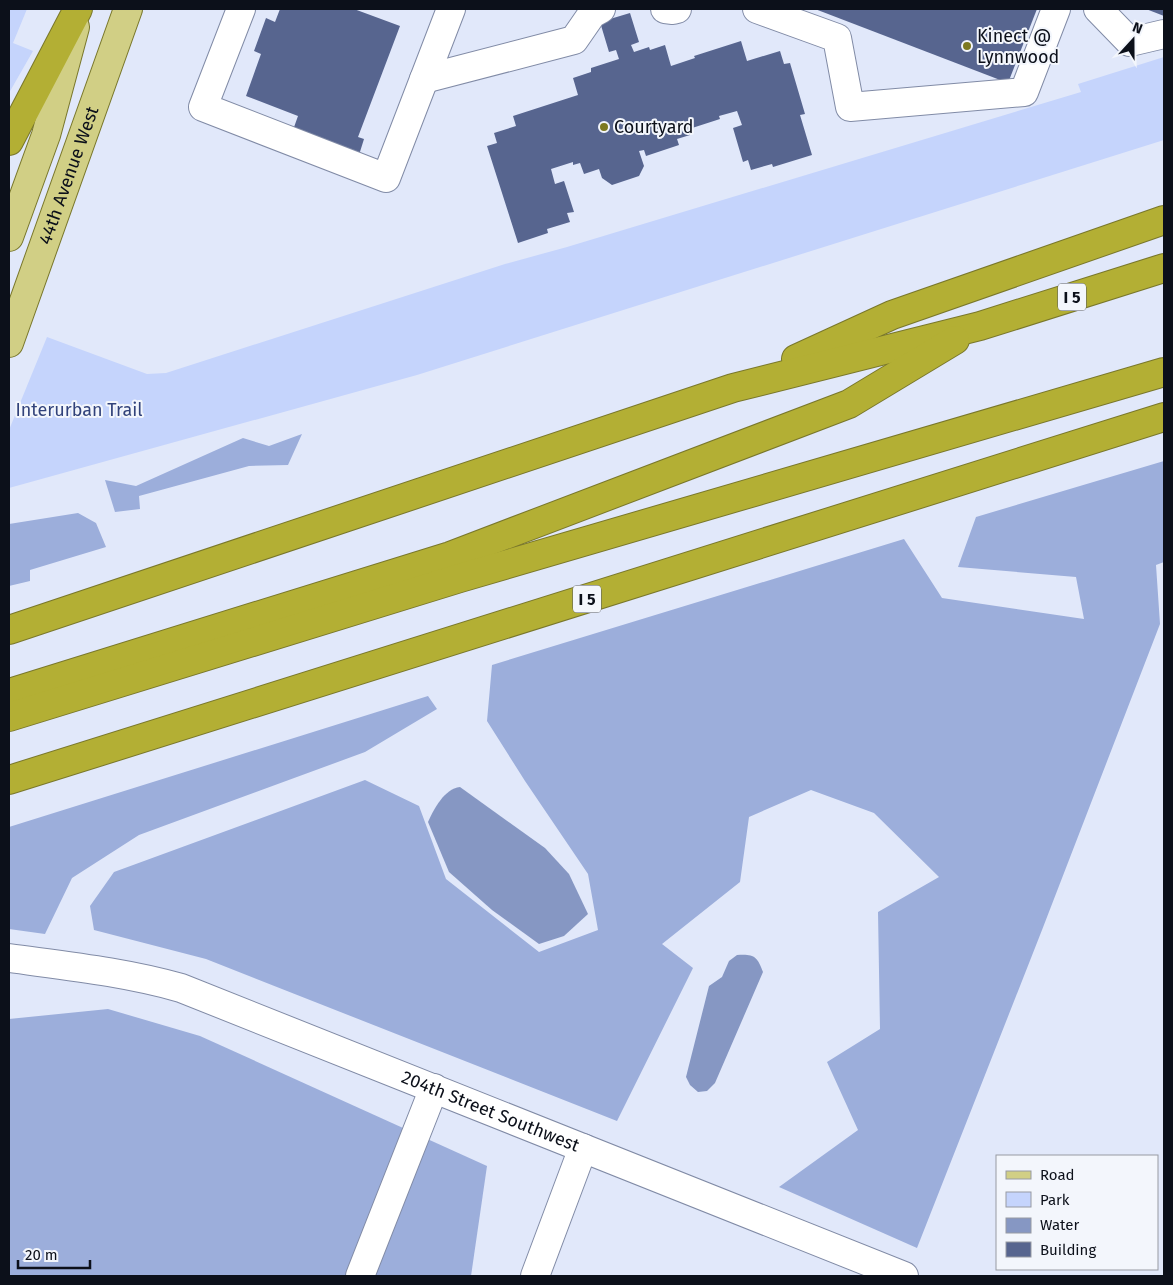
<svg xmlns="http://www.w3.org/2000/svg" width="1173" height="1285" font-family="'Fira Sans',sans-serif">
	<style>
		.green { fill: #c5d4fc }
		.forest { fill: #9caedb }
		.water { fill: #8697c3 }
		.building { fill: #57658f }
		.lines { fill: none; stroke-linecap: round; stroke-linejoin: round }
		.minor-casing { stroke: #818ba6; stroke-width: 30 }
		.major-casing { stroke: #79772b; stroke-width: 30 }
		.highway-casing { stroke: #79772b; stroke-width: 30 }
		.minor { stroke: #fff; stroke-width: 28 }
		.major { stroke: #d1cf85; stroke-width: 28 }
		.highway { stroke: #b3af34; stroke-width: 28 }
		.poi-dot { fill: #7d7920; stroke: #f3f6fc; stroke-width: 2 }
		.labels { text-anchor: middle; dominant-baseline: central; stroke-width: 4; stroke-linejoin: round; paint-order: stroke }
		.shield { fill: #f3f6fc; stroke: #51555e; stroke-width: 1 }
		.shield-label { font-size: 16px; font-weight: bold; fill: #0c101a }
		.poi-label { font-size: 18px; fill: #0c101a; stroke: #f3f6fc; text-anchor: start }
		.street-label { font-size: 18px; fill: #0c101a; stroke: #f3f6fc }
		.park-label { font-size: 18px; fill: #31427b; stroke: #f3f6fc }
	</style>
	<rect width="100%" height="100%" fill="#e1e8fa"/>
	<g class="green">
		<path d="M9,9H27L13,43L33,51L9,93Z"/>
		<path d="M1164,57V140L417,375L9,488V430L47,337L147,374L166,373L505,264L567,247L1081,92L1078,84Z"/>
	</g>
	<g class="forest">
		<path d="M302,434L288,465L249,466L139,496L140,509L115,512L105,480L136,486L243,438L269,446Z"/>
		<path d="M1164,461V562L1156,565L1160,624L1042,930L917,1248L779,1187L858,1130L827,1062L880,1029L878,912L939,877L874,813L811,790L749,817L740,882L662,944L693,968L617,1121L206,959L94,930L90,906L114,872L365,780L419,806L446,879L539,952L598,930L588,874L525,781L487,721L492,665L904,539L942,598L1084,619L1076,577L958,567L976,517Z"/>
		<path d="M78,513L96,523L106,547L30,570V581L9,586V524Z"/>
		<path d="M428,696L437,709L365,752L139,835L72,878L45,934L9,929V827Z"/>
		<path d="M108,1009L200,1036L487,1166L471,1276H9V1019Z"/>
	</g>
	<g class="water">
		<path d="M460,787L545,848L569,874L588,914L564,936L539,944L492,910L449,872L428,822C434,809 444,789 460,787Z"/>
		<path d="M737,955C754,954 757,956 763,972L715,1083L707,1091L698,1092L690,1085L686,1077L709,986L722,977L729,961Z"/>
	</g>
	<g class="building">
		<path d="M280,9H354L400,26L358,137L364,139L359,155L293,130L298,116L246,96L261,54L254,51L266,18L275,22Z"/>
		<path d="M815,9H1037L1008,83Z"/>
		<path d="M1146,9H1164V16Z"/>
		<path d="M630,13L639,42L631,45L634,52L649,47L650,50L665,45L671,66L695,58L694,56L741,41L747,61L780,51L784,64L790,63L805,114L800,115L812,155L773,167L772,164L751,170L748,160L743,162L733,128L742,125L737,111L719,116L720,119L689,129L690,135L677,139L679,145L646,156L644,150L639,151L644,166L639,176L612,185L602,178L599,169L584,174L580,163L573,165V162L551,169L555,184L564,181L574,212L567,213L570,222L547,229L548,233L518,243L487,146L497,143L494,133L516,126L513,116L578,95L573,78L591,72V68L619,59L616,50L609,52L600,22Z"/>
	</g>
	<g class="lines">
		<defs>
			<g id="minor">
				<path d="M241,9L203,107L386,178L451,9"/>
				<path d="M665,9L673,10L677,9"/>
				<path d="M757,9L837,38L850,107L1024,92L1056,9"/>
				<path d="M1098,9L1130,42L1164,34"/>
				<path d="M424,79L574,40L592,14L601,9"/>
				<path id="s1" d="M9,958C67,966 125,972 181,988L904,1276"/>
				<path d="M360,1276L434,1088"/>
				<path d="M535,1276L583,1148"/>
			</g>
			<g id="major">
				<path d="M9,237L46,135L75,27"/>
				<path id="s2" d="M9,343L128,9"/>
			</g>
			<g id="highway">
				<path d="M9,141L78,9"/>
				<path d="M796,359L892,315L1164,220"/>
				<path d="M9,630L733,388L980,326L1164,268"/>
				<path d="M9,693L450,556L849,404L955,340"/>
				<path d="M9,717L460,578L1164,372"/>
				<path d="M9,780L1164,417"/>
			</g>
		</defs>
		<use href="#minor" class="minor-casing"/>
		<use href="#major" class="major-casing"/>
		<use href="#highway" class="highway-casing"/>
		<use href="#minor" class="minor"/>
		<use href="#major" class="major"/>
		<use href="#highway" class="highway"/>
	</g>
	<g class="poi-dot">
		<circle cx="967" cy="46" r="5"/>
		<circle cx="604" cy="127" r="5"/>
	</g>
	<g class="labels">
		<g class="shield">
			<rect x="1058" y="283.5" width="28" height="27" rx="4"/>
			<rect x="573" y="585.5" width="28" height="27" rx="4"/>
		</g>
		<g class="shield-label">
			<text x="1072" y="297">I 5</text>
			<text x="587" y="599">I 5</text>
		</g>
		<g class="poi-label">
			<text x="977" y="36">Kinect @<tspan x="977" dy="21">Lynnwood</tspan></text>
			<text x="614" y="127">Courtyard</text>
		</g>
		<g class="street-label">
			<text stroke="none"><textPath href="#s2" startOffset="178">44th Avenue West</textPath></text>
			<text stroke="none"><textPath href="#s1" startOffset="508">204th Street Southwest</textPath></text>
		</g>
		<g class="park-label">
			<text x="79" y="410">Interurban Trail</text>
		</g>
	</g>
	<rect width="1173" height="1285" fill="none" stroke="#0c101a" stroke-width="20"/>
	<rect x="996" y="1155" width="162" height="115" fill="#f3f6fc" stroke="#979aa2"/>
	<rect x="1006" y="1171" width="25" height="8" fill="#d1cf85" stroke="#979aa2"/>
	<text x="1040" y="1180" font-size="15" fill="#0c101a">Road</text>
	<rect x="1006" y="1192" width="25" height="15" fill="#c5d4fc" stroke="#979aa2"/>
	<text x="1040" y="1205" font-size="15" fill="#0c101a">Park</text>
	<rect x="1006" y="1218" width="25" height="15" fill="#8697c3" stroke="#979aa2"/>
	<text x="1040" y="1230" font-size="15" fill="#0c101a">Water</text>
	<rect x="1006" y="1242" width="25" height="15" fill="#57658f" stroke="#979aa2"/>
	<text x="1040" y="1255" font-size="15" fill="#0c101a">Building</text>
	<g transform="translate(1133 40) rotate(21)" stroke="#f3f6fc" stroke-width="4" paint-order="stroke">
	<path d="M0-4L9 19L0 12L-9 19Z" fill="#0c101a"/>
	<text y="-8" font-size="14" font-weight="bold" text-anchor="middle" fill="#0c101a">N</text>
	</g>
	<path d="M18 1260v8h72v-8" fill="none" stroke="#0c101a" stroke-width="2.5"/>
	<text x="25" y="1260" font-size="15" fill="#0c101a" stroke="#f3f6fc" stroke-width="4" paint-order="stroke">20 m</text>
</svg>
